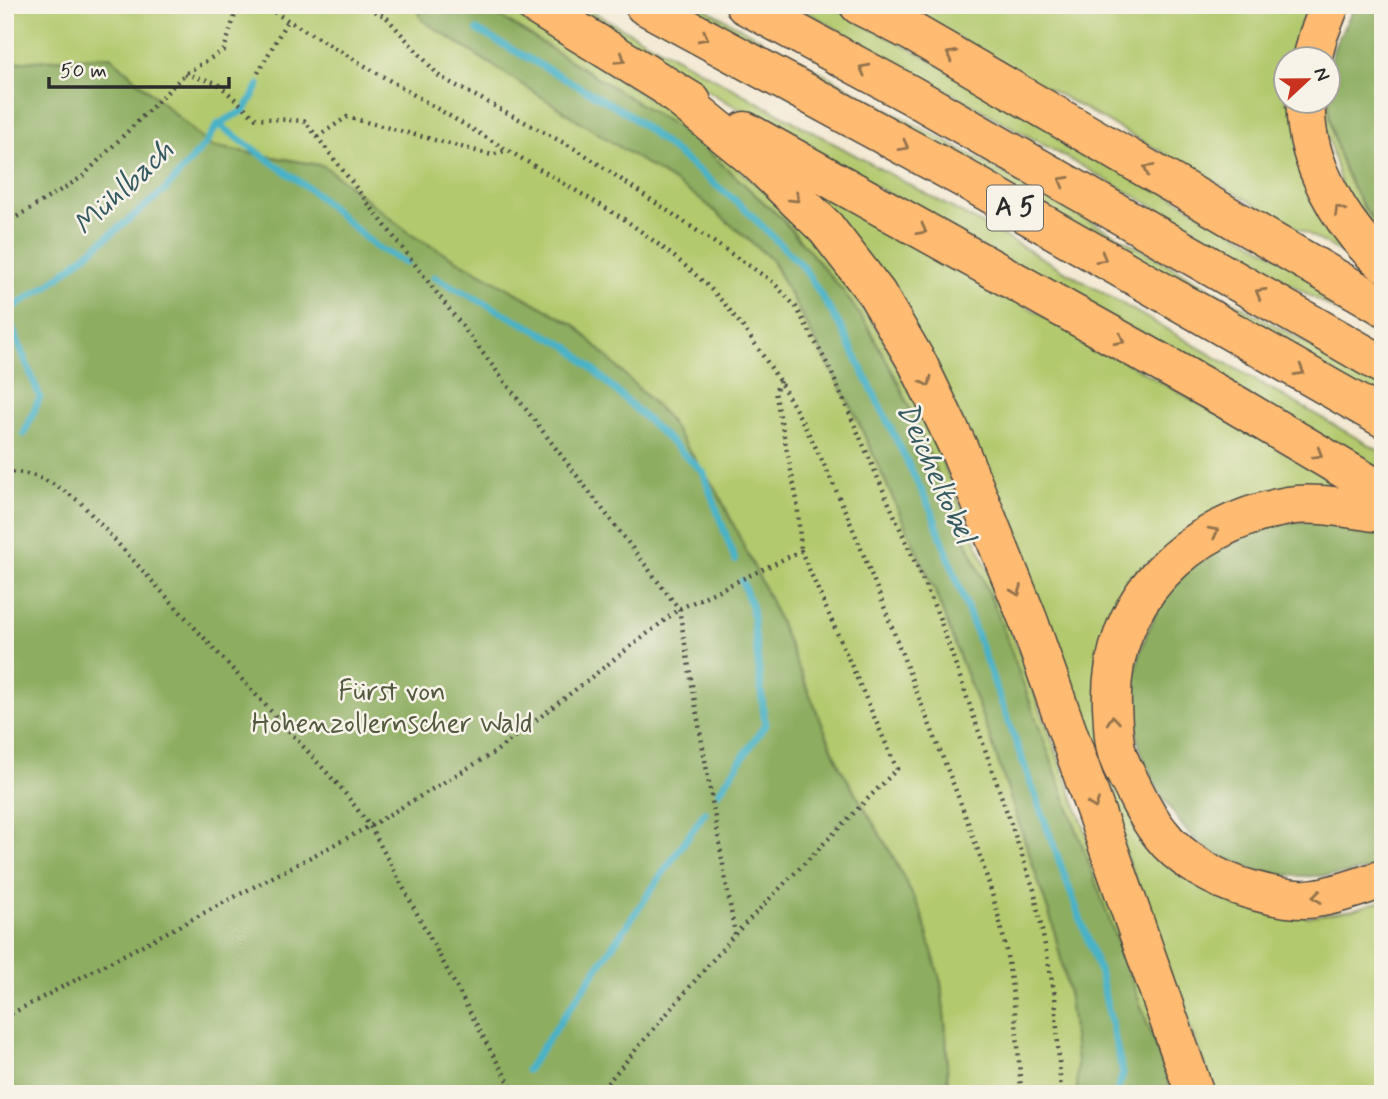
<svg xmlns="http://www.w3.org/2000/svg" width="1388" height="1099" font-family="Mynerve,sans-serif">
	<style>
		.green { fill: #b2c96d; stroke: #6e7a4c; stroke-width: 2 }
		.forest { fill: #8dad60; stroke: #5c6c46; stroke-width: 2 }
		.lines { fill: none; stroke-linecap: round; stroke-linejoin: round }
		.stream { stroke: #48b2c7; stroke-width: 7 }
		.highway-casing { stroke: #494744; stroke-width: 41 }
		.path { stroke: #494744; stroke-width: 4.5; stroke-dasharray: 2 5; stroke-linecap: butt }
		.highway { stroke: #febb71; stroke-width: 38 }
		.oneway { stroke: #94734e }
		.labels { text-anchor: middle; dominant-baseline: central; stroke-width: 5; stroke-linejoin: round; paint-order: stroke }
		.shield { fill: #f7f3e8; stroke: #686764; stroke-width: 2 }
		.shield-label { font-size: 26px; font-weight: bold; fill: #2b2b2b }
		.park-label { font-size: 28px; fill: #545a3f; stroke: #f7f3e8 }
		.water-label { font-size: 30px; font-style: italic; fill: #355a62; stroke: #f7f3e8 }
	</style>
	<rect width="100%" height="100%" fill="#f7f3e8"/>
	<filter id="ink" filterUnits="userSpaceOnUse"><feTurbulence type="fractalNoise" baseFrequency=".0143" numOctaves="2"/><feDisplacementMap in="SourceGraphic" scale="14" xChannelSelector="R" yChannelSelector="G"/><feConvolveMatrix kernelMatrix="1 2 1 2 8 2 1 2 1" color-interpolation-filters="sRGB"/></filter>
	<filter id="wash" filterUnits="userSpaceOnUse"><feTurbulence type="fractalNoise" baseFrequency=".00686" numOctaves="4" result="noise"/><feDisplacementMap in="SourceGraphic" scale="28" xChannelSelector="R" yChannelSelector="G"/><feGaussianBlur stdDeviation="1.57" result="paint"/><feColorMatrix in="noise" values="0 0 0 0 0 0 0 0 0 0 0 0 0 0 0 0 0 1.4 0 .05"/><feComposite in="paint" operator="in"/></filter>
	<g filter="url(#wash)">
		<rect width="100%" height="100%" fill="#f3e8d1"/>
		<g class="green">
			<path d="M5,5H416L423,20L702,200L771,259L853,410L934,589L991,740L1053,925L1068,990L1077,1060V1094H948L946,1032L941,983L921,912L891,853L840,767L771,602L717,491L575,325L413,236L324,166L210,146L110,56L5,63Z"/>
			<path d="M481,5H504L680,119L780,205L818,244L881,335L922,414L993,582L1183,1094H1173L997,612L898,382L868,327L843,291L782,219L691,136Z"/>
			<path d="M563,5H580L1007,238L1383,453V476L673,71Z"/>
			<path d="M667,5H699L1148,253L1383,387V405Z"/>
			<path d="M794,5H828L920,54L1383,316V338L1237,253Z"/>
			<path d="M899,5H1319L1299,59L1286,60V102H1294L1369,268Z"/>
			<path d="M1319,102H1328L1333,135L1364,210L1383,232V242L1343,193Z"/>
			<path d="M791,173L1352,490L1129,596L1125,801L1306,917L1352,910L1383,900V1094H1215L982,470Z"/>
		</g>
		<g class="forest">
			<path d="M416,5H481L691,136L782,219L843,291L868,327L898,382L997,612L1173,1094H1077V1060L1068,990L1053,925L991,740L934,589L853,410L771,259L702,200L422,20Z"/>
			<path d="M1356,5H1383V232C1342,185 1319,118 1332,55C1336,38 1348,21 1356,5Z"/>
			<path d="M110,56L210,146L324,166L413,236L575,325L665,415L717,491L771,602L840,767L891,853L921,912L941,983L946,1032L948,1094H5V63Z"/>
			<path d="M1329,519L1383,525V866C1324,882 1257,882 1204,847C1188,836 1177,819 1167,803C1147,775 1134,740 1133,704C1132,656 1157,594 1196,563C1206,555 1221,549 1233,543C1242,538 1251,531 1261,528C1280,521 1309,521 1329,519Z"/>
		</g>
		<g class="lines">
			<g class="stream">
				<path d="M477,30L627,113L743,207L804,268L842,329L932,512L1099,970L1123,1074L1116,1094"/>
				<path d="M218,124L311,190L376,247L406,263"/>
				<path d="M434,277L569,347L703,472L735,560"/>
				<path d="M5,312L49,285L166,189L206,143L218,124L245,110L259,85"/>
				<path d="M6,312L40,397L24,434"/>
				<path d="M719,792L765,725L752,608L742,581"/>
				<path d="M527,1070L705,812"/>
			</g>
		</g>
	</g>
	<g filter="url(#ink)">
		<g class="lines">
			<defs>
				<g id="highway">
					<path d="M535,5L692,102"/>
					<path d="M644,5L965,179L1383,418"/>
					<path d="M745,5L911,95L1383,365"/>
					<path d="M859,5L912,32L1383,306"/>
					<path d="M1312,60L1318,36L1330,5"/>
					<path d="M669,89L757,161L826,228L877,294L918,364L959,449L1029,622L1195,1094"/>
					<path d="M1306,102C1303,159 1341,226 1383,262"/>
					<path d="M745,131L1226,399L1383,492"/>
					<path d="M1383,513C1352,510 1319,501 1288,506C1187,524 1108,601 1112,706C1113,723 1113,744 1119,759C1123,770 1130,781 1135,792C1142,806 1150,821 1160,833C1180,860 1217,880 1248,889C1268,895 1296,902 1316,898C1339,895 1361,886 1383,879"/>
				</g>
			</defs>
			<use href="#highway" class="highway-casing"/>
			<g class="path">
				<path d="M262,5L624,219C662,247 702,275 732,313C814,417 860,544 907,667C939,752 981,843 1002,931C1014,985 1018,1039 1021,1094"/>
				<path d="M362,5L386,17L440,77L579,151L773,282L796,307L829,367L939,617L1034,890L1055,996L1061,1094"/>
				<path d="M258,73L288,19"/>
				<path d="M185,74L217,83L256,118L305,121L679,609L735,934"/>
				<path d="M317,137L347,117L492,155L507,150"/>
				<path d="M5,224L82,177L185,74L224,50L238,5"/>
				<path d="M780,381L775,392L797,500L801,551"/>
				<path d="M5,472C36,471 56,485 80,502L341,788L370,826L494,1057L516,1094"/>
				<path d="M5,1017L370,826L495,752L679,609L801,551L897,769L735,934L598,1094"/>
			</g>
			<use href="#highway" class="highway"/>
		</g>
		<defs><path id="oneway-chevron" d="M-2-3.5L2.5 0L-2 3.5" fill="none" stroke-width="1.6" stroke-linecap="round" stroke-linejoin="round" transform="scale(1.75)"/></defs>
		<g class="oneway">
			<use href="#oneway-chevron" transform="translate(704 37) rotate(28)"/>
			<use href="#oneway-chevron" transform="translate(951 55) rotate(-150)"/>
			<use href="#oneway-chevron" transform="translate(621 59) rotate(32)"/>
			<use href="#oneway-chevron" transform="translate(864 69) rotate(-152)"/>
			<use href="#oneway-chevron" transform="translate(904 146) rotate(29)"/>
			<use href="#oneway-chevron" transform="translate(1148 169) rotate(-150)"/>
			<use href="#oneway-chevron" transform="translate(1063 181) rotate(-150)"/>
			<use href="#oneway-chevron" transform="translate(795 198) rotate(44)"/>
			<use href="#oneway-chevron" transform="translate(1339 210) rotate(-120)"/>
			<use href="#oneway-chevron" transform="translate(922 230) rotate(29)"/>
			<use href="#oneway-chevron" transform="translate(1102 258) rotate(30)"/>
			<use href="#oneway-chevron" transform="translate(1260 293) rotate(-150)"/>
			<use href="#oneway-chevron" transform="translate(1120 340) rotate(29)"/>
			<use href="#oneway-chevron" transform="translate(1300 371) rotate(30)"/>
			<use href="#oneway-chevron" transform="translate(927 382) rotate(64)"/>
			<use href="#oneway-chevron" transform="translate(1318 454) rotate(31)"/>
			<use href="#oneway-chevron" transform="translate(1214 532) rotate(-28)"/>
			<use href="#oneway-chevron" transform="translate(1017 591) rotate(68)"/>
			<use href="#oneway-chevron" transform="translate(1113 720) rotate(-95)"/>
			<use href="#oneway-chevron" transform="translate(1094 804) rotate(70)"/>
			<use href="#oneway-chevron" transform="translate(1317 897) rotate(173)"/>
		</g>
	</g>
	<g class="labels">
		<rect class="shield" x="987" y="185.5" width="56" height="45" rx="5"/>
		<g class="shield-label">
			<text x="1015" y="208">A 5</text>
		</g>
		<g class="park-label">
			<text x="392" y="692">Fürst von<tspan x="392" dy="32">Hohenzollernscher Wald</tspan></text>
		</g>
		<g class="water-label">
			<text transform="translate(124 188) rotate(-43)">Mühlbach</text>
			<text transform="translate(935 473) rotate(66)">Deicheltobel</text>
		</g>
	</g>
	<rect width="1388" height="1099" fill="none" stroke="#f7f3e8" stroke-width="28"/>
	<g transform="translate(1307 80) rotate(68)"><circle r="33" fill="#f7f3e8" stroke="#a5a39c" stroke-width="2"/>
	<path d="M0-5L12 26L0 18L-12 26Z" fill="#c8321e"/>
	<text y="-10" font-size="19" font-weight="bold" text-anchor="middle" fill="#2b2b2b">N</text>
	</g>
	<path d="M49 77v10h180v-10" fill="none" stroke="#2b2b2b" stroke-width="3.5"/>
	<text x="60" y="77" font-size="21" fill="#2b2b2b" stroke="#f7f3e8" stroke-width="5" paint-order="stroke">50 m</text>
</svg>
